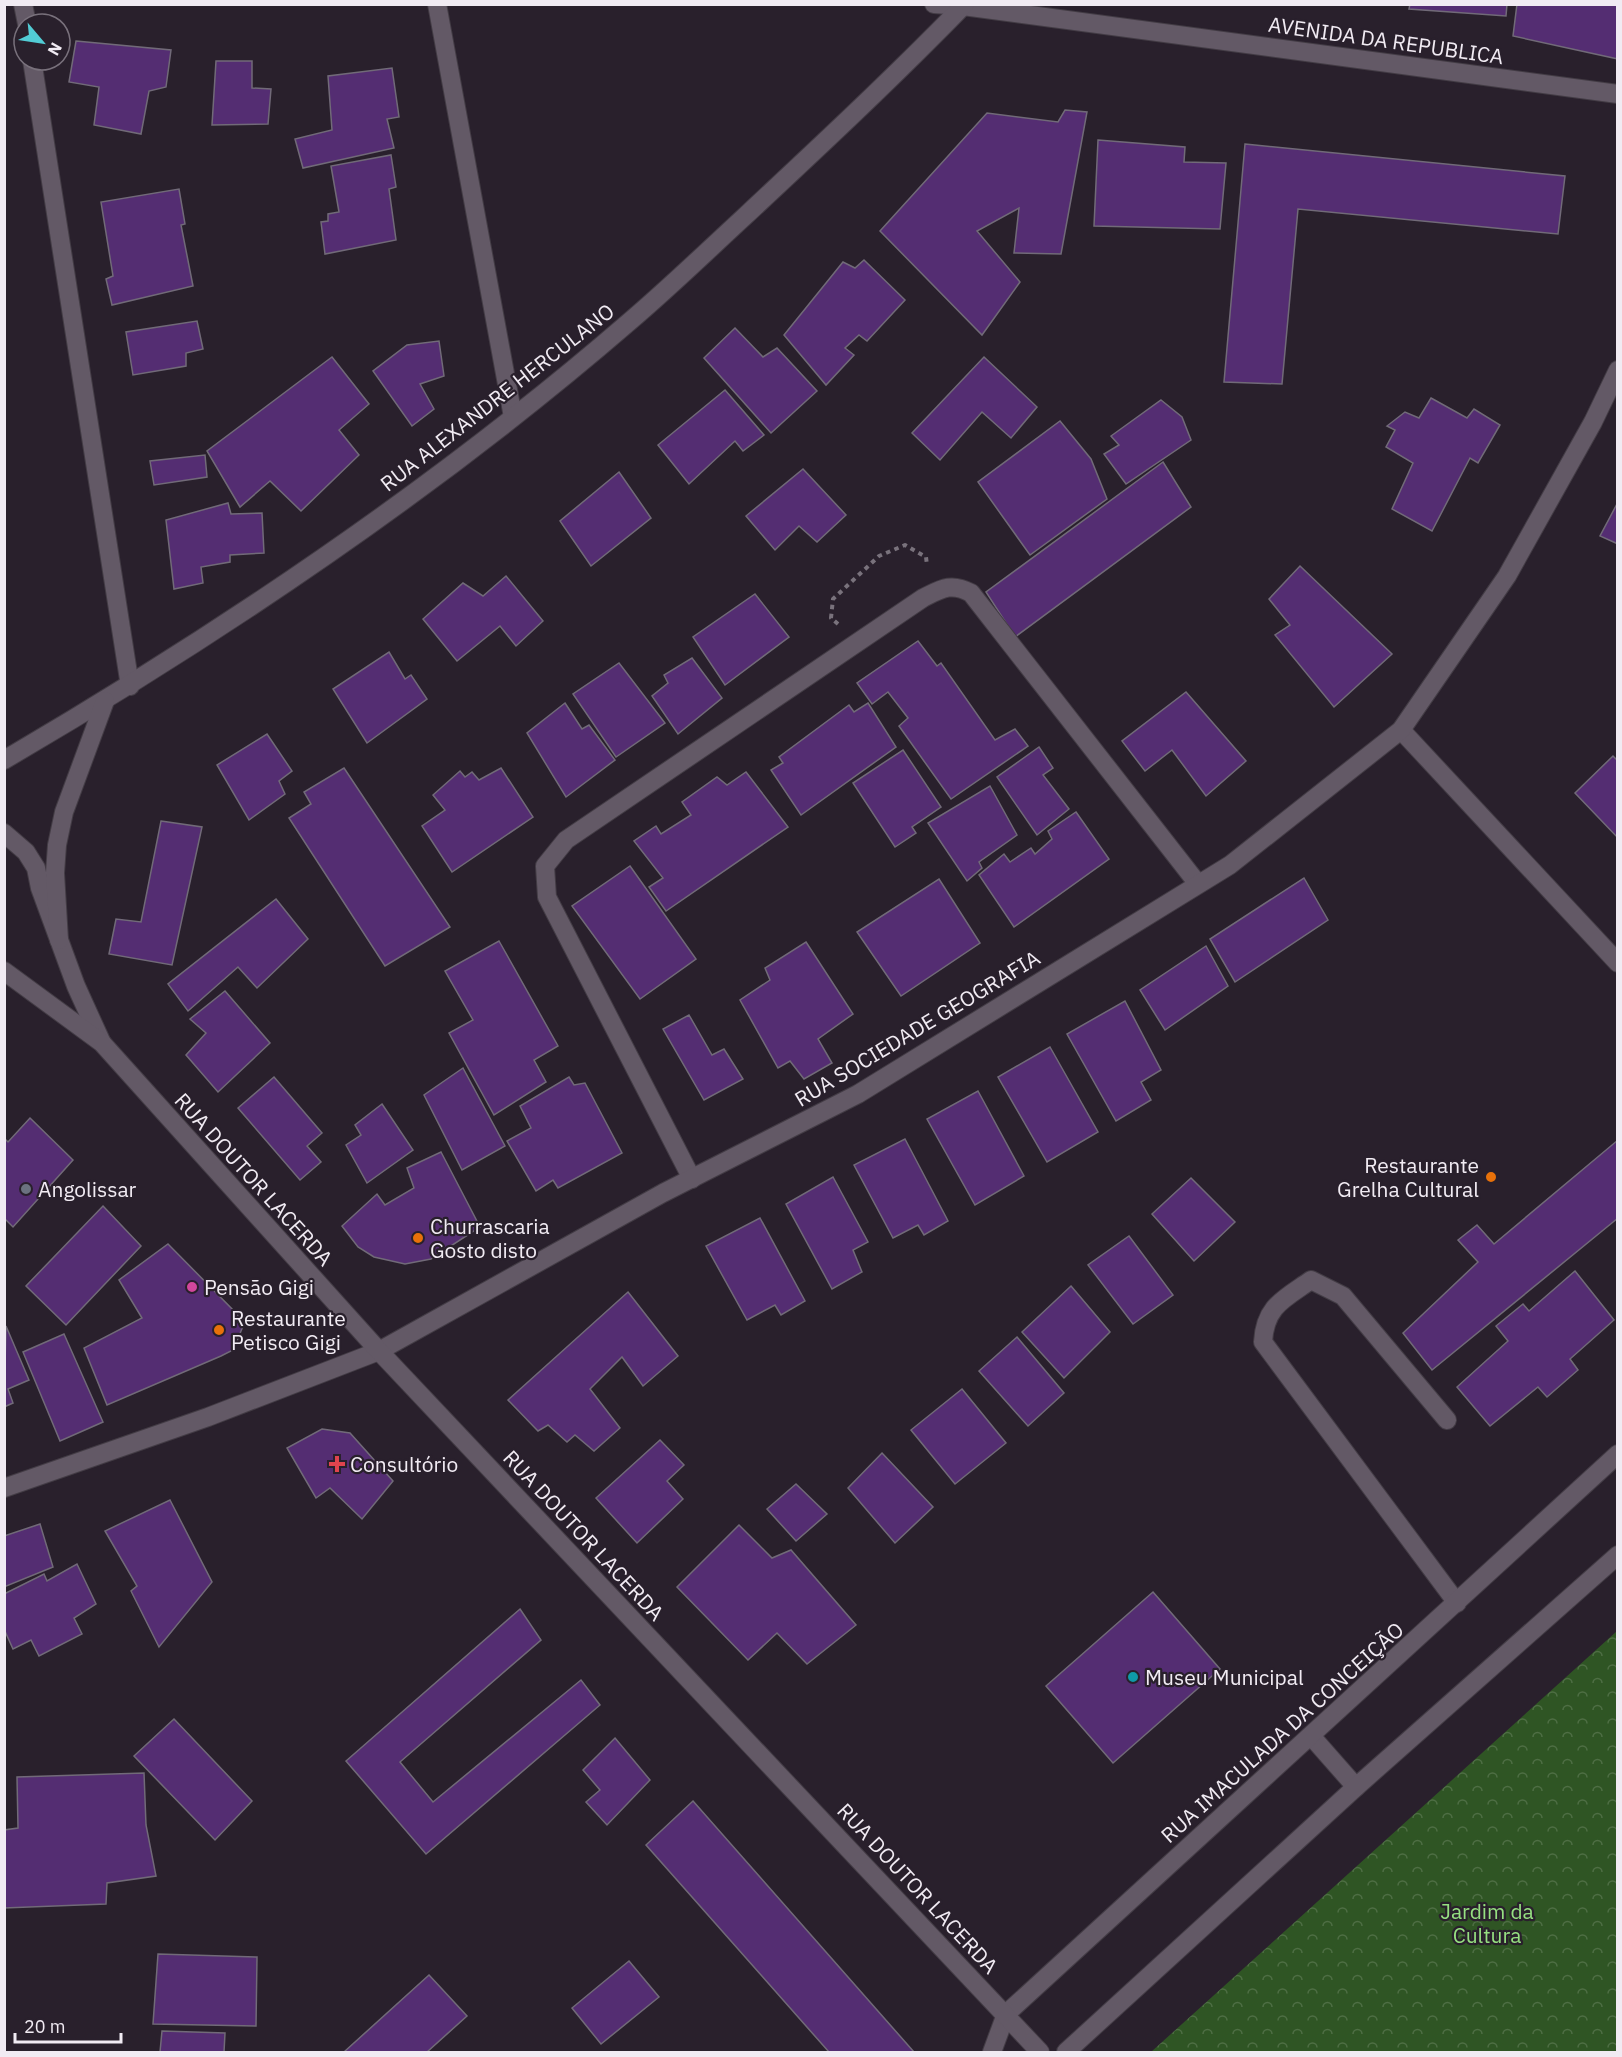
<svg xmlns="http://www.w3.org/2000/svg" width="1622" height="2057" font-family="'IBM Plex Sans',sans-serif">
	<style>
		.park { fill: url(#park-crowns) }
		.building { fill: #542d72; stroke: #716a78; stroke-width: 1.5 }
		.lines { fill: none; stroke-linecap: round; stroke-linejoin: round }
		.lane-casing { stroke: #433c45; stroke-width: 20 }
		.street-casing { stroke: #433c45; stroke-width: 20 }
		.secondary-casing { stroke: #433c45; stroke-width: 20 }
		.path { stroke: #79727c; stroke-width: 4; stroke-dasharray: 4.5 4.5; stroke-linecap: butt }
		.lane { stroke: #635966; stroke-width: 18 }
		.street { stroke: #635966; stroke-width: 18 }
		.secondary { stroke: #635966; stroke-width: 18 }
		.food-dot { fill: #e8710a; stroke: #29202c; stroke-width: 2 }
		.worship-dot { fill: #6b7280; stroke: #29202c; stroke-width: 2 }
		.hotel-dot { fill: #d1479c; stroke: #29202c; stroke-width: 2 }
		.health-dot { fill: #e0444e; stroke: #29202c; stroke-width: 2 }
		.culture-dot { fill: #0f9aa8; stroke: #29202c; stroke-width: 2 }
		.labels { text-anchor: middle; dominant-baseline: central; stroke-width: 4.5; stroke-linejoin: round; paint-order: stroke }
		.street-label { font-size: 21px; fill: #f1ebf3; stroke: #29202c }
		.poi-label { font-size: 21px; fill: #f1ebf3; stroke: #29202c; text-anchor: start }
		.park-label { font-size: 21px; fill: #96e081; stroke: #29202c }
	</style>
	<defs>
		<pattern id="park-crowns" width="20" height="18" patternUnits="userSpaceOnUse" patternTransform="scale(1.5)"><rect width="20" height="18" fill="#2f5524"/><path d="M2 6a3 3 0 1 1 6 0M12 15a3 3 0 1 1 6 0" fill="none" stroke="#4e6e44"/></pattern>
	</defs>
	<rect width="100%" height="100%" fill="#29202c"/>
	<path class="park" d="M1617,1631V2052H1151Z"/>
	<g class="building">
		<path d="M1410,4H1507L1506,16L1409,9Z"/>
		<path d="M1517,4H1618V59L1513,36Z"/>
		<path d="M76,41L171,50L166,87L149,91L141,134L94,125L99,87L69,82Z"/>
		<path d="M216,61H252V88L271,89L268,124L212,125Z"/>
		<path d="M392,68L399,117L387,119L394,148L303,168L295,139L332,130L328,76Z"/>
		<path d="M1065,110L1087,112L1061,254L1014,253L1019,208L977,231L1020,282L982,335L880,231L987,113L1058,122Z"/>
		<path d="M1098,140L1185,147L1184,162L1226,163L1220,229L1094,226Z"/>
		<path d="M1245,144L1565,176L1558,234L1298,209L1282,384L1224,382Z"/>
		<path d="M391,155L396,187L389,189L396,240L325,254L321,222L328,221V214L339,212L331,166Z"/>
		<path d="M179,189L185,224L181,225L193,286L112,305L106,279L113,276L101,202Z"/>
		<path d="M864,260L905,300L867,341L859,335L845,348L854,355L826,385L784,335L843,262L855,268Z"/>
		<path d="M197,321L203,349L186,353V366L133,375L126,332Z"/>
		<path d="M735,328L763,357L777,348L817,391L771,433L704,358Z"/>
		<path d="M439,341L444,376L420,384L434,409L412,426L373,371L407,345Z"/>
		<path d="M332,357L369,404L339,430L359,455L301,511L270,481L240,507L207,451Z"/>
		<path d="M984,357L1037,407L1011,438L982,412L940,460L912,433Z"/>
		<path d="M725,390L764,435L743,451L735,441L689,484L658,445Z"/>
		<path d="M1431,398L1467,418L1474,409L1500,425L1478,463L1470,458L1432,531L1392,509L1413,463L1386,447L1395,430L1387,426L1405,412L1419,418Z"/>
		<path d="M1161,400L1182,417L1191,440L1126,484L1104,454L1119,445L1111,436Z"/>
		<path d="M1060,421L1091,459L1107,499L1030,555L978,482Z"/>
		<path d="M205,455L207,477L154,485L150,461Z"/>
		<path d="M1163,462L1191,507L1015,637L986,592Z"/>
		<path d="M803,469L846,515L817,542L799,526L775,550L746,516Z"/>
		<path d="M619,472L651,518L591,566L560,521Z"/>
		<path d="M1618,502V544L1600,536Z"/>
		<path d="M228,503L231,514L262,513L264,553L230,555V562L201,567L203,583L174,589L166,520Z"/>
		<path d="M1300,566L1392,654L1334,707L1275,635L1290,625L1269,599Z"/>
		<path d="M506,576L543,621L516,646L500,626L457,661L423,619L463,583L483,596Z"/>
		<path d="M755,594L789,637L725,685L693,637Z"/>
		<path d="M918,641L937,666L941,663L995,740L1015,729L1028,746L951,799L899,726L908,718L888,692L872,704L857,683Z"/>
		<path d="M389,652L405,679L411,675L427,699L367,743L333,689Z"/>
		<path d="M692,658L722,698L678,734L652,696L668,683L664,675Z"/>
		<path d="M619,663L665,723L616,757L573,694Z"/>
		<path d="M1186,692L1246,761L1206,796L1172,750L1145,771L1122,741Z"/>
		<path d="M565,703L582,729L589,725L615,760L566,797L527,733Z"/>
		<path d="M868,703L896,747L801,815L771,770L783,763L779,757L849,705L854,712Z"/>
		<path d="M267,734L292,771L279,781L285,794L249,820L217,765Z"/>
		<path d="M1039,747L1053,768L1043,775L1069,809L1037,835L997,777Z"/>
		<path d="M903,750L941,807L912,827L916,833L895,847L853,783Z"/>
		<path d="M1613,756L1618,761V838L1575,793Z"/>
		<path d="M344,768L450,927L385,966L289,818L311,804L304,792Z"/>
		<path d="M501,768L533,817L452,872L422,826L445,810L433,795L460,771L465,777L472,772L479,780Z"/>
		<path d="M746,772L788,827L666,911L649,887L663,878L634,841L656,826L661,834L691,815L682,802L717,777L727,785Z"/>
		<path d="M990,786L1017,835L979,862L982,868L967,881L928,823Z"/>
		<path d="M1076,812L1109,859L1014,927L979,875L1004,854L1010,862L1031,848L1035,854L1052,839L1048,831Z"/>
		<path d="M161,821L202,827L172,965L109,954L116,919L141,922Z"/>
		<path d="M630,866L696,959L640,999L572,906Z"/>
		<path d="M1304,878L1328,920L1235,982L1210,939Z"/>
		<path d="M939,879L980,943L901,996L857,932Z"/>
		<path d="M276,899L308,939L257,988L238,967L188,1011L168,984Z"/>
		<path d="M499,941L558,1046L534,1060L546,1082L494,1115L449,1033L473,1020L445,971Z"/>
		<path d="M806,942L853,1014L818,1039L832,1063L804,1079L790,1061L778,1068L740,1000L770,980L765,968Z"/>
		<path d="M1206,946L1228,986L1165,1030L1140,990Z"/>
		<path d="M225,991L270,1043L218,1092L186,1055L206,1033L190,1019Z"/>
		<path d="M1125,1001L1161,1070L1141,1082L1151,1100L1116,1121L1067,1034Z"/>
		<path d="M689,1015L712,1055L724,1049L743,1079L704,1100L663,1029Z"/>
		<path d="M1050,1047L1098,1132L1047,1162L998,1077Z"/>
		<path d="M463,1068L505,1146L462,1170L424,1095Z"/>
		<path d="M274,1077L322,1133L307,1146L321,1162L300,1180L238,1108Z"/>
		<path d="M569,1077L574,1085L585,1083L622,1153L558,1188L553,1180L536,1191L507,1141L531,1128L520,1106Z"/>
		<path d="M978,1091L1024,1176L975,1205L927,1119Z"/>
		<path d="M382,1104L413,1150L367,1183L346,1145L361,1135L355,1125Z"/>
		<path d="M30,1118L73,1160L13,1227L4,1218V1138L8,1142Z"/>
		<path d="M905,1139L948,1221L924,1235L918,1225L893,1238L854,1165Z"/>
		<path d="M1618,1140V1218L1432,1370L1403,1333L1478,1262L1458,1240L1477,1225L1494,1244Z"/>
		<path d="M441,1152L480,1227L431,1259L405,1264L374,1257L358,1247L342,1226L377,1194L385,1205L414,1188L407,1168Z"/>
		<path d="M833,1177L868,1242L853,1250L862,1272L832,1289L786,1204Z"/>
		<path d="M1191,1178L1235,1222L1194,1261L1152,1214Z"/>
		<path d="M103,1206L141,1246L66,1325L26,1286Z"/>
		<path d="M760,1218L805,1301L781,1315L775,1305L747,1320L706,1246Z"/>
		<path d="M1129,1236L1173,1295L1133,1324L1088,1265Z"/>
		<path d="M168,1244L237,1314L243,1326L237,1341L233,1350L221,1356L107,1405L84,1348L142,1318L119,1280Z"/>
		<path d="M1575,1271L1614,1320L1570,1359L1578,1370L1547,1397L1538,1387L1490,1426L1457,1387L1508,1341L1496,1326L1523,1304L1529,1311Z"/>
		<path d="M1071,1286L1110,1332L1064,1378L1022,1332Z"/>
		<path d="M628,1292L678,1356L643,1386L622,1357L590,1389L620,1428L594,1451L575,1435L567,1442L548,1425L538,1431L508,1400Z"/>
		<path d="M6,1326L29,1380L8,1389L13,1403L4,1407Z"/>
		<path d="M64,1334L103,1422L60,1441L23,1352Z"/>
		<path d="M1017,1337L1064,1393L1028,1426L979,1371Z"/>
		<path d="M962,1389L1006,1443L955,1484L911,1430Z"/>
		<path d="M322,1429L350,1433L393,1481L362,1519L330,1488L316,1498L287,1448Z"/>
		<path d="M660,1440L684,1465L667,1481L683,1499L637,1543L596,1498Z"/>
		<path d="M882,1453L933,1507L895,1543L848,1488Z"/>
		<path d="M796,1484L827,1514L796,1541L767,1509Z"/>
		<path d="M170,1500L212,1582L159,1647L131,1591L137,1586L105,1531Z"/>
		<path d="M40,1524L53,1567L4,1587V1536Z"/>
		<path d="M739,1525L772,1558L791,1550L856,1625L807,1664L777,1633L748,1660L677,1587Z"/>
		<path d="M77,1564L96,1604L74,1618L82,1634L39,1656L31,1640L13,1649L4,1629V1594L44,1574L47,1581Z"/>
		<path d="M1153,1592L1220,1669L1113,1763L1046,1686Z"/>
		<path d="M520,1609L541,1640L400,1762L433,1802L581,1680L600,1705L426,1854L346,1761Z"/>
		<path d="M174,1719L252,1801L215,1840L134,1756Z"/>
		<path d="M615,1738L650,1780L607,1825L586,1802L600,1790L583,1770Z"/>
		<path d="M144,1773L146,1825L156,1876L107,1883L106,1904L4,1908V1830L18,1828L17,1777Z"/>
		<path d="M693,1801L914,2052H829L646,1845Z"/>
		<path d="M158,1954L257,1957L256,2026L153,2024Z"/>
		<path d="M629,1961L659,1997L601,2044L572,2008Z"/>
		<path d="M429,1975L467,2016L427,2052H344Z"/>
		<path d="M162,2031L225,2033L224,2052H160Z"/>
	</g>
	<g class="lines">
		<defs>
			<path id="lane" d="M1447,1420L1343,1296L1311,1280C1284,1299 1265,1306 1263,1342L1457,1603"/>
			<g id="street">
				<path d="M23,4L27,24"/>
				<path d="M437,4L513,417"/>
				<path d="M32,60L130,686"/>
				<path d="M1401,730L1618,963"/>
				<path d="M692,1179L547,897L545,866L566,840L923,598C941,589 951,582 971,593L1198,884"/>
				<path d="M4,1488L208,1417L379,1351L663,1193L858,1094L1230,865L1401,730L1507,576L1593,422L1618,370"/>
				<path d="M1312,1737L1356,1787"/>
				<path d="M992,2052L1006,2014L1618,1454"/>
				<path d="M1066,2052L1356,1787L1618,1555"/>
			</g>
			<g id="secondary">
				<path d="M934,4L963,6L1618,94"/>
				<path d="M4,760C223,632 437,488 629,322C668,289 705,253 743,218C818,148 893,78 965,4"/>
				<path d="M4,833L26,852L36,868L40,888L76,986L101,1041"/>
				<path d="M59,940L55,873L57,845L64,812L105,701"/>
				<path d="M4,971L102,1043L379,1351L1040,2052"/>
			</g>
		</defs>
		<use href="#lane" class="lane-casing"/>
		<use href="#street" class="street-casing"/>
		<use href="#secondary" class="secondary-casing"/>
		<path class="path" d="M838,624L831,618L833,599L879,556L905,545L926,557L927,565"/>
		<use href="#lane" class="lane"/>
		<use href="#street" class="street"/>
		<use href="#secondary" class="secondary"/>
	</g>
	<g class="food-dot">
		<circle cx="1491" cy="1177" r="6"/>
		<circle cx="418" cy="1238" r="6"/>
		<circle cx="219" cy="1330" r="6"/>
	</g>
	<circle class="worship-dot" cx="26" cy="1189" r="6"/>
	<circle class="hotel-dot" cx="192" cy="1287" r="6"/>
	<path class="health-dot" d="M334 1455h6v6h6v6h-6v6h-6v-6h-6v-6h6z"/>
	<circle class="culture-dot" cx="1133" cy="1677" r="6"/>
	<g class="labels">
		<g class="street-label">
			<text transform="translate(1386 40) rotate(8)">AVENIDA DA REPUBLICA</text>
			<text transform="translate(497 397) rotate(-38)">RUA ALEXANDRE HERCULANO</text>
			<text transform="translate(917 1028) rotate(-31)">RUA SOCIEDADE GEOGRAFIA</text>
			<text transform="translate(254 1179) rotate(48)">RUA DOUTOR LACERDA</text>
			<text transform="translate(584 1535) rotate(47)">RUA DOUTOR LACERDA</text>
			<text transform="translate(1282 1732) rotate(-42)">RUA IMACULADA DA CONCEIÇÃO</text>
			<text transform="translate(918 1888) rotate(47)">RUA DOUTOR LACERDA</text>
		</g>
		<g class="poi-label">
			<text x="1479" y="1165" text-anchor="end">Restaurante<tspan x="1479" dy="24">Grelha Cultural</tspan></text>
			<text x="38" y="1189">Angolissar</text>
			<text x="430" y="1226">Churrascaria<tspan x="430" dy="24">Gosto disto</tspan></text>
			<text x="204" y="1287">Pensão Gigi</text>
			<text x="231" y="1318">Restaurante<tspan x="231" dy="24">Petisco Gigi</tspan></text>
			<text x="350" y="1464">Consultório</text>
			<text x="1145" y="1677">Museu Municipal</text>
		</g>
		<g class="park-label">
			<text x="1487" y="1911">Jardim da<tspan x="1487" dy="24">Cultura</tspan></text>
		</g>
	</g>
	<rect width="1622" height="2057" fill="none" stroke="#f1ebf3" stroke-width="12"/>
	<g transform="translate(42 42) rotate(119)"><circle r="28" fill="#29202c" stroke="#79717c" stroke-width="1.5"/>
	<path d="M0-4.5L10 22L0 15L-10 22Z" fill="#52ccd5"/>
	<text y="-9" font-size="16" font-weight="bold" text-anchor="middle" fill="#f1ebf3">N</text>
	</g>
	<path d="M15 2033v9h106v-9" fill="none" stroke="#f1ebf3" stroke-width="3"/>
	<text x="24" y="2033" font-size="18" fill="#f1ebf3" stroke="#29202c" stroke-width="4.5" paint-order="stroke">20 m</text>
</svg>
